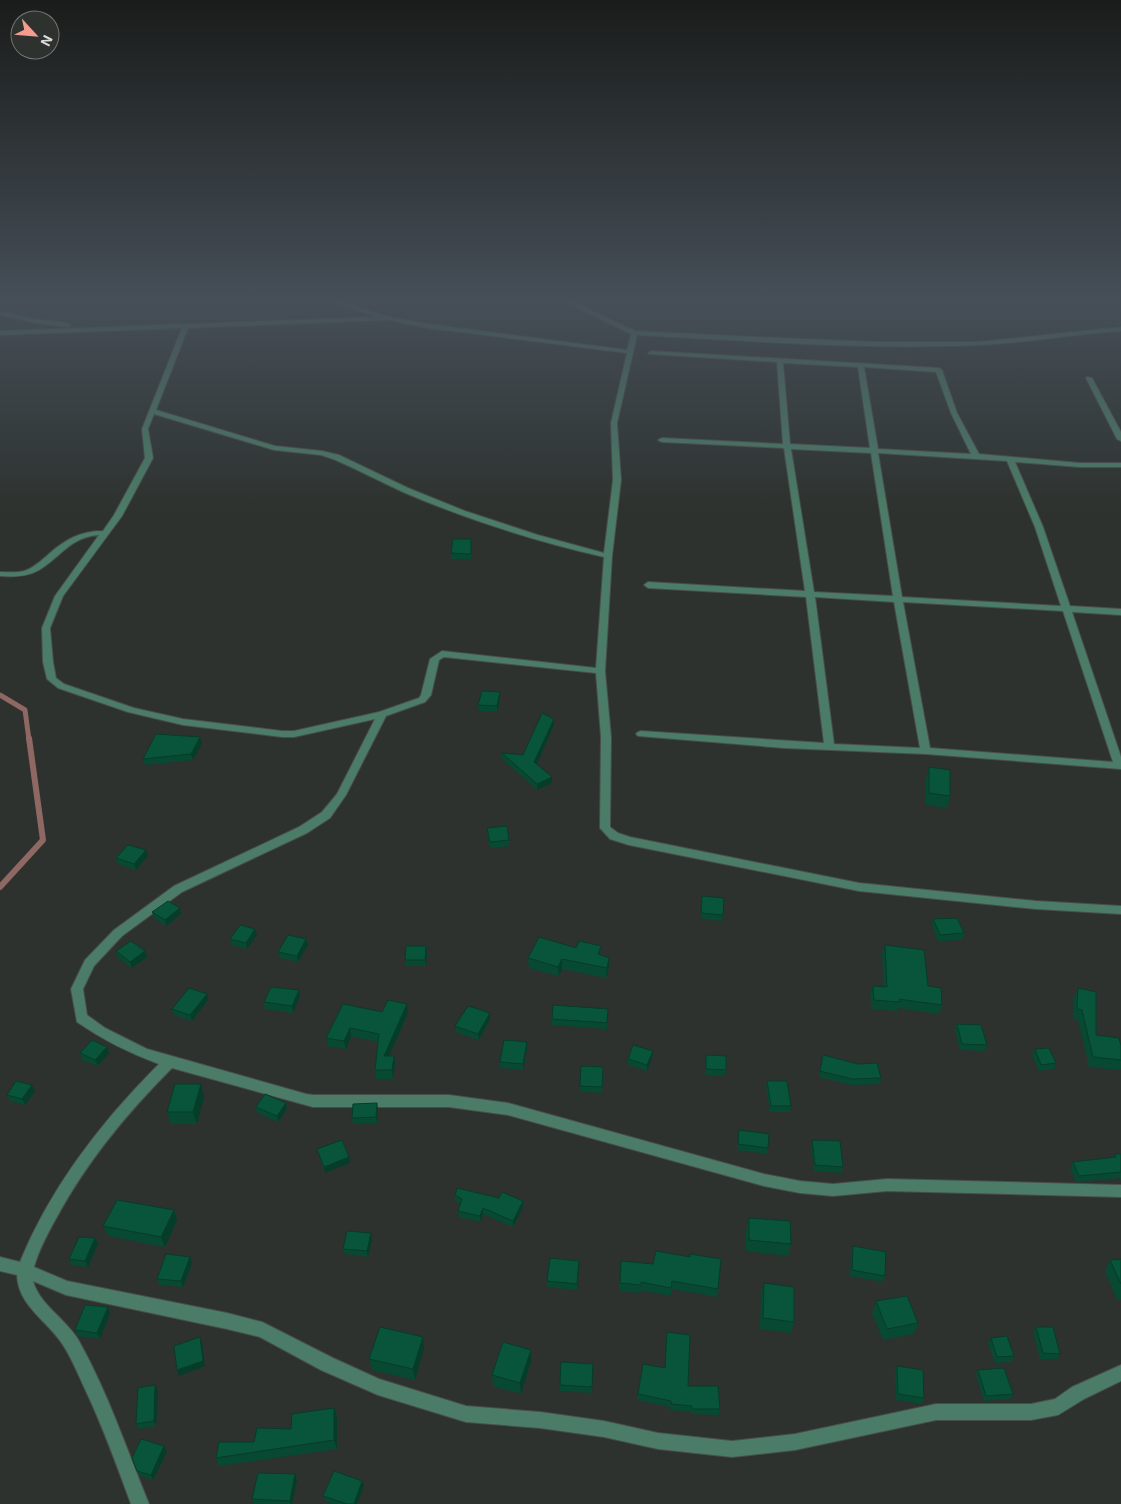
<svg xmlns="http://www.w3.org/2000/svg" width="1121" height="1504" font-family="'Exo 2',sans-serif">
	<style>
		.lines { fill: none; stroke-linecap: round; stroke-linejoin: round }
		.stream-far1 { stroke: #8f6863; stroke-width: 5 }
		.stream { stroke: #8f6863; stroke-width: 6 }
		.service-casing { stroke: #494d4a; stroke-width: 2 }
		.minor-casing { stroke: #494d4a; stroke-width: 2 }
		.service { fill: #4b7c67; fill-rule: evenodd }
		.minor { fill: #4b7c67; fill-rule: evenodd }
		.wall { fill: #084934 }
		.shaded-wall { fill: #063c2a }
		.building { fill: #09553c; stroke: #063c2a }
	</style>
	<rect width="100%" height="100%" fill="#2d322f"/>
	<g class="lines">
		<path class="stream-far1" d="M0,695L25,710L29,740"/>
		<path class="stream" d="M0,887L43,840L29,738"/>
		<defs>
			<g id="service">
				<path d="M651,351L939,368L942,370L957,413L979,454L1080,463H1121V467H1080L1015,462L1043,527L1070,606L1121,609V615L1072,612L1121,757V769L926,754L784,748L638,736L636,734L638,732L641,731L824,743L806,597L648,588L644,585L648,582L805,591L784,448L662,442L658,440L662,438L783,444L777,362L649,354L648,353ZM783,363L858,367L870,448L790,444ZM864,367L936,372L951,413L971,454L878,449ZM791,449L871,453L893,596L814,592ZM878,453L1007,461L1035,527L1061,606L902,597ZM815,597L894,602L920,748L834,744ZM903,602L1063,611L1113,762L930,748Z"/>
				<path d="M1087,377L1092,378L1121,432V441L1117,439L1086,378Z"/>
			</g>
			<g id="minor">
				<path d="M321,299H331L383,315L384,316L428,324L627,350L631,334L559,299H567L635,331L756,337L878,342H979L1121,327V331C1073,334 1026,343 978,345C864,350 750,341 637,335L617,423L621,480L612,556L605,671L611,737L610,827L618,833L630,837L859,883L1036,901L1121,906V914L1036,909L859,891L629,845L610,839L600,828L601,737L596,673L444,657L439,660L431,695L425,702L386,716L346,795L330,818L307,833L182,892L122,936L94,966L83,989L87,1015L105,1028L147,1049L306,1094L313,1095H449L508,1103L764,1174L800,1181L833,1184L887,1179L1121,1185V1197L887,1191L833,1196L800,1193L764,1186L508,1115L449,1107H313L172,1068C128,1112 88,1160 58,1215C49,1231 39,1249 34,1267L67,1281L227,1313L262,1322L333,1358L379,1379L466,1406L540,1412L604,1421L658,1433L732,1441L795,1434L936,1404H1031L1055,1399L1072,1387L1121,1365V1381L1084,1399L1058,1415L1031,1420H936L795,1450L732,1457L658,1449L604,1437L540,1428L466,1422L378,1395L321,1370L260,1337L227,1329L66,1295L33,1281C39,1304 67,1320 79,1341C108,1393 127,1450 149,1504H131C117,1466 103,1427 85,1389C78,1374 72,1359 63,1345C48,1321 18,1306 17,1275L0,1271V1257L20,1262C51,1186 102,1121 159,1064C129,1053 103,1040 77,1022L71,989L85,960L114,930L174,886L299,827L322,812L337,794L375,719L294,737H282L183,725L128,712L58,688L47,679L43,662L42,628L55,596L99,535C70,537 61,557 39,570C27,577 13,577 0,576V572C8,572 16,573 24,571C34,568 42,560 50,553C66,539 81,531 103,531L114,515L145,458L142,429L182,328L0,335V331L377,317ZM389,320L428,328L627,353L611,423L613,480L604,553L538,535L465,511L408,488L339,455L322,451L275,446L156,410L188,328ZM154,414L274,450L321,455L333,459C357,469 379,481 403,492C468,520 535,541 604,557L596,668L442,651L430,659L421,695L419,698L379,712L294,731H282L183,719L134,708L64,684L56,678L53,662L50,628L63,596L122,516L153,458L148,429Z"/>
				<path d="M0,311L35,319L68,323L71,325L68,327L35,323L0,315Z"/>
			</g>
		</defs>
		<use href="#service" class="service-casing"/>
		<use href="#minor" class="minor-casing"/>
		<use href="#service" class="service"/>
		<use href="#minor" class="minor"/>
	</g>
	<g class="wall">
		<path d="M471,544V559H451V553Z"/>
		<path d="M500,692V698L497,712L479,711L478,705Z"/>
		<path d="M554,719V725L536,763L552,783L537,790L502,759V753L523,755Z"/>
		<path d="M202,743L193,760L145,765L143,759Z"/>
		<path d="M929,767L950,796L947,808L926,805V779Z"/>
		<path d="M487,828L509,840V846L490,848L487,834Z"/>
		<path d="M146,850L148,856L136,870L118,864L116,858Z"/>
		<path d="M702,896L723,915L722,921L701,919Z"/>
		<path d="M152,912L181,914L166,926L154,918Z"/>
		<path d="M933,919L964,933L962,940L938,941L932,925Z"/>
		<path d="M257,935L247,949L232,945L230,939Z"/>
		<path d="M306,939L308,945L298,962L280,958L278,952Z"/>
		<path d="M885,945L928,986L942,1005L939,1014L898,1008L897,1011L872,1009L870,995L873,986L884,987L882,954Z"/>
		<path d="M116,951H145L147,957L132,968L118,958Z"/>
		<path d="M427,952L426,966H405V960Z"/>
		<path d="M601,955L609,967L606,978L562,969L559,976L529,968L528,958Z"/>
		<path d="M1078,988L1096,1035L1121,1046V1068L1120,1070L1089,1067L1078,1020L1073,1019L1074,998Z"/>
		<path d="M299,990L300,996L293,1013L265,1009L264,1002Z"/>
		<path d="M207,994L208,1000L192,1021L174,1015L172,1009Z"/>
		<path d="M407,1004L408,1013L389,1056H394L395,1064L393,1079H376L375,1070L378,1042L351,1036L346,1049L328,1046L326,1038L382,1012Z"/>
		<path d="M608,1009L607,1029L552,1025V1019Z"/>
		<path d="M490,1013V1019L479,1040L456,1032L455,1026Z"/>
		<path d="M957,1024L987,1045L985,1051L960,1050L955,1030Z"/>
		<path d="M107,1047L109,1053L98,1066L82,1060L80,1053Z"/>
		<path d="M527,1048L523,1070L500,1068V1062Z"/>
		<path d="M1035,1049L1056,1063L1054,1069L1039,1071L1032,1055Z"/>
		<path d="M653,1051L652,1057L647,1071L628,1065V1059Z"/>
		<path d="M706,1055L726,1070L725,1076L705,1075Z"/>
		<path d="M823,1055L881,1078L880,1084L851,1085L819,1077Z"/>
		<path d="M581,1066L603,1067L602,1093L580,1092Z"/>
		<path d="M767,1081L791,1106L790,1112H770L766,1087Z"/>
		<path d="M201,1084L204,1097L197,1124H171L167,1112Z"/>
		<path d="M35,1091L25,1105L10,1101L7,1095Z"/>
		<path d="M256,1107L287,1109L278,1122L257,1113Z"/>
		<path d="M378,1109L377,1123L353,1124L352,1118Z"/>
		<path d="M739,1130L768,1148L767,1154L737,1150Z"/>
		<path d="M812,1140L843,1167L841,1173L814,1171L811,1146Z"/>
		<path d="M317,1149L349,1157L350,1163L325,1173Z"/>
		<path d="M1115,1154H1121V1180L1120,1178L1076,1182L1070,1168L1073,1162L1113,1157Z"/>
		<path d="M455,1195L523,1207L513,1227L483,1214L481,1222L459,1217L458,1211L461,1204L455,1201Z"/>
		<path d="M174,1210L177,1220L165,1247L108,1236L103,1226Z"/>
		<path d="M749,1218L791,1244L788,1256L746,1251V1229Z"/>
		<path d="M95,1238L98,1244L88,1267L72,1265L69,1259Z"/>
		<path d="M372,1239L368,1257L344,1254L343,1249Z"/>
		<path d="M853,1246L885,1276L883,1282L850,1276L851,1252Z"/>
		<path d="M190,1257L192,1263L183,1287L160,1285L157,1279Z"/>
		<path d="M1121,1259V1300H1117L1105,1271L1110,1260Z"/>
		<path d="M579,1261L577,1290L547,1287V1281Z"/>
		<path d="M621,1261L718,1289L717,1297L672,1289L670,1296L641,1290L640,1293L619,1291Z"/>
		<path d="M764,1283L794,1322L791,1333L760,1329L761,1294Z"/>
		<path d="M876,1301L918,1323L914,1334L883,1340L872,1313Z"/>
		<path d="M108,1307L110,1313L100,1339L78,1336L75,1330Z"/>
		<path d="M1036,1327L1060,1354L1057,1359H1040L1033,1332Z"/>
		<path d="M423,1337L424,1348L415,1380L372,1370L369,1359Z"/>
		<path d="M991,1338L1014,1356L1011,1362L995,1363L988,1343Z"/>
		<path d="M531,1361L521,1394L493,1386L492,1375Z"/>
		<path d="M593,1364L592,1393L560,1391V1385Z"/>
		<path d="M897,1366L924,1398L922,1404L896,1400L895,1372Z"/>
		<path d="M978,1370L1013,1394L1010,1399L984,1401L976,1375Z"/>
		<path d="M688,1386L720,1409L719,1415L691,1414V1412L670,1410V1407L637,1400L638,1394Z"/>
		<path d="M158,1391L156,1426L139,1429L136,1424Z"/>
		<path d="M337,1416V1449L219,1466L216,1458L254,1442L291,1429Z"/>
		<path d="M167,1452L153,1480L140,1476L137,1471Z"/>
		<path d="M295,1474L297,1480L292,1504H254L252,1499Z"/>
		<path d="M364,1486L357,1504H334L325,1501L323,1496Z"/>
	</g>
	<g class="shaded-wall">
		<path d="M500,692V698L497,712V706Z"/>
		<path d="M554,719V725L535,768L534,762Z"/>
		<path d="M200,737L202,743L193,760L191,754Z"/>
		<path d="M552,777V783L537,790V784Z"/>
		<path d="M146,850L148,856L136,870L134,864Z"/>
		<path d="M180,908L181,914L166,926L165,920Z"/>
		<path d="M255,929L257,935L247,949L246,943Z"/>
		<path d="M306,939L308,945L298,962L297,956Z"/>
		<path d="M426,946L427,952L426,966L425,960Z"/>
		<path d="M145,951L147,957L132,968L130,962Z"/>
		<path d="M609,958V967L606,978L607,968Z"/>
		<path d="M562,959V969L559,976L558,967Z"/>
		<path d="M299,990L300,996L293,1013L292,1006Z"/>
		<path d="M207,994L208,1000L192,1021L190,1015Z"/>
		<path d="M407,1004L408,1013L385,1065L384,1056Z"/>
		<path d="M490,1013V1019L479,1040L478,1034Z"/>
		<path d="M350,1028L351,1036L346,1049L344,1041Z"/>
		<path d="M527,1042V1048L523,1070V1064Z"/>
		<path d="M107,1047L109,1053L98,1066L95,1060Z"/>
		<path d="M653,1051L652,1057L647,1071V1065Z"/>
		<path d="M394,1056L395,1064L393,1079L392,1070Z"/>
		<path d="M201,1084L204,1097L197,1124L193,1112Z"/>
		<path d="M32,1085L35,1091L25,1105L22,1099Z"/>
		<path d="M286,1103L287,1109L278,1122L277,1116Z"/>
		<path d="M377,1103L378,1109L377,1123L376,1117Z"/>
		<path d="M349,1157L350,1163L325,1173L324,1167Z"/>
		<path d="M523,1201V1207L513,1227V1221Z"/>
		<path d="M483,1208V1214L481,1222L480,1216Z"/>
		<path d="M174,1210L177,1220L165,1247L161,1237Z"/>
		<path d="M371,1233L372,1239L368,1257L367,1251Z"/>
		<path d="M95,1238L98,1244L88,1267L85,1261Z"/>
		<path d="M190,1257L192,1263L183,1287L181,1281Z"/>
		<path d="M108,1307L110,1313L100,1339L97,1333Z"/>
		<path d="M200,1337L202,1343L205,1366L179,1376L177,1370Z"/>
		<path d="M423,1337L424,1348L415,1380L413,1369Z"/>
		<path d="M531,1350V1361L521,1394L520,1383Z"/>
		<path d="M155,1385L158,1391L156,1426L154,1421Z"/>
		<path d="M334,1408L337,1416V1449L334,1440Z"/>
		<path d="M164,1446L167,1452L153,1480L151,1475Z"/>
		<path d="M295,1474L297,1480L292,1504H291L290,1501Z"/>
		<path d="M362,1481L364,1486L357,1504H354Z"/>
	</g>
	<g class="building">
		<path d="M453,539H471V554L451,553Z"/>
		<path d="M482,691L500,692L497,706L478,705Z"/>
		<path d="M542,713L554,719L534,762L552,777L537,784L502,753L523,755Z"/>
		<path d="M156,734L200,737L191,754L143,759Z"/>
		<path d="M929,767L950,770V796L929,793Z"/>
		<path d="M507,826L509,840L490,842L487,828Z"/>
		<path d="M128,845L146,850L134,864L116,858Z"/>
		<path d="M702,896L724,898L723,915L701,913Z"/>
		<path d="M168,901L180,908L165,920L152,912Z"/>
		<path d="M957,918L964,933L940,935L933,919Z"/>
		<path d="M240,925L255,929L246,943L230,939Z"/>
		<path d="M288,935L306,939L297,956L278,952Z"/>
		<path d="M539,937L576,948L579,941L601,946L598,954L609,958L607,968L562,959L558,967L528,958Z"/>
		<path d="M131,941L145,951L130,962L116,951Z"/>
		<path d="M885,945L924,950L928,986L941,988L942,1005L899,999L900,1002L874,1000L873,986L887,987Z"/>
		<path d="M406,946H426L425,960H405Z"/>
		<path d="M271,987L299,990L292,1006L264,1002Z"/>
		<path d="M189,988L207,994L190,1015L172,1009Z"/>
		<path d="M1078,988L1096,992V1035L1119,1038L1121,1046V1060L1093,1057L1082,1010L1077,1009Z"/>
		<path d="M388,1000L407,1004L384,1056H394L392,1070H375L379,1034L350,1028L344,1041L326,1038L343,1004L382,1012Z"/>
		<path d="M553,1005L608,1009L607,1023L552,1019Z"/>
		<path d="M468,1006L490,1013L478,1034L455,1026Z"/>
		<path d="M957,1024L981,1025L987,1045L962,1044Z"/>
		<path d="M92,1040L107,1047L95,1060L80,1053Z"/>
		<path d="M504,1040L527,1042L523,1064L500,1062Z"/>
		<path d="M633,1045L653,1051L647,1065L628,1059Z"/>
		<path d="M1049,1048L1056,1063L1041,1065L1035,1049Z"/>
		<path d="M706,1055L726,1056V1070L706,1069Z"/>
		<path d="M823,1055L858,1064L877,1063L881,1078L852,1079L820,1071Z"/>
		<path d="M581,1066L603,1067L602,1087L580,1086Z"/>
		<path d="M16,1081L32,1085L22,1099L7,1095Z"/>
		<path d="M767,1081H787L791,1106H771Z"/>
		<path d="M175,1084H201L193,1112H167Z"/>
		<path d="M265,1094L286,1103L277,1116L256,1107Z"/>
		<path d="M377,1103L376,1117L352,1118L353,1104Z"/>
		<path d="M739,1130L769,1134L768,1148L738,1144Z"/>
		<path d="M342,1140L349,1157L324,1167L317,1149Z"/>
		<path d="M812,1140L840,1141L843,1167L815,1165Z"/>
		<path d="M1115,1154H1121V1172L1079,1176L1073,1162L1116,1157Z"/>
		<path d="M457,1188L499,1198L502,1192L523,1201L513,1221L483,1208L480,1216L458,1211L462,1199L455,1195Z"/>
		<path d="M117,1200L174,1210L161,1237L103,1226Z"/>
		<path d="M749,1218L790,1221L791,1244L749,1240Z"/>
		<path d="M347,1231L371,1233L367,1251L343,1249Z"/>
		<path d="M79,1237L95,1238L85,1261L69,1259Z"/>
		<path d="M853,1246L886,1252L885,1276L852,1270Z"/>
		<path d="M656,1251L690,1257V1254L721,1259L718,1289L672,1281L671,1288L641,1282V1285L620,1283L621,1261L653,1264Z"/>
		<path d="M166,1254L190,1257L181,1281L157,1279Z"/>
		<path d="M550,1258L579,1261L577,1284L547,1281Z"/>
		<path d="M1121,1259V1284L1110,1260Z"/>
		<path d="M764,1283L794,1287V1322L763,1318Z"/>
		<path d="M907,1296L918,1323L887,1329L876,1301Z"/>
		<path d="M85,1305L108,1307L97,1333L75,1330Z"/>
		<path d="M380,1327L423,1337L413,1369L369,1359Z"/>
		<path d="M1036,1327H1053L1060,1354L1043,1353Z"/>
		<path d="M667,1332L690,1335L688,1386H718L720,1409H692V1406L671,1404V1401L638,1394L643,1364L665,1368Z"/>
		<path d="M1007,1336L1014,1356L997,1357L991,1338Z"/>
		<path d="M200,1337L203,1361L177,1370L174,1346Z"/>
		<path d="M503,1342L531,1350L520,1383L492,1375Z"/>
		<path d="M561,1362L593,1364L592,1387L560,1385Z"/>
		<path d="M897,1366L923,1370L924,1398L898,1394Z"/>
		<path d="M1004,1368L1013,1394L986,1396L978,1370Z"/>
		<path d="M155,1385L154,1421L136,1424L138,1388Z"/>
		<path d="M334,1408V1440L216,1458L219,1442H254L257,1428L291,1429L292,1414Z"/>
		<path d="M141,1439L164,1446L151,1475L137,1471L132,1458Z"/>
		<path d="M334,1471L362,1481L354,1504H347L323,1496Z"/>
		<path d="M258,1473L295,1474L290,1501L252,1499Z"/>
	</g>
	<linearGradient id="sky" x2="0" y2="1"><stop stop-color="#191c1a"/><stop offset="0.59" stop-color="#464f58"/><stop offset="1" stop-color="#464f58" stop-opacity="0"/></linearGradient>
	<rect width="1121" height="510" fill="url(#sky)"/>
	<g transform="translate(35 35) rotate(116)"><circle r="24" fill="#2d322f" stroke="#727673"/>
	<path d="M0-4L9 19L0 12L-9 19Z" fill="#f59c90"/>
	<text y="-8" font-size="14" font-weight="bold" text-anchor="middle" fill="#d9dbda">N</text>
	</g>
</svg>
